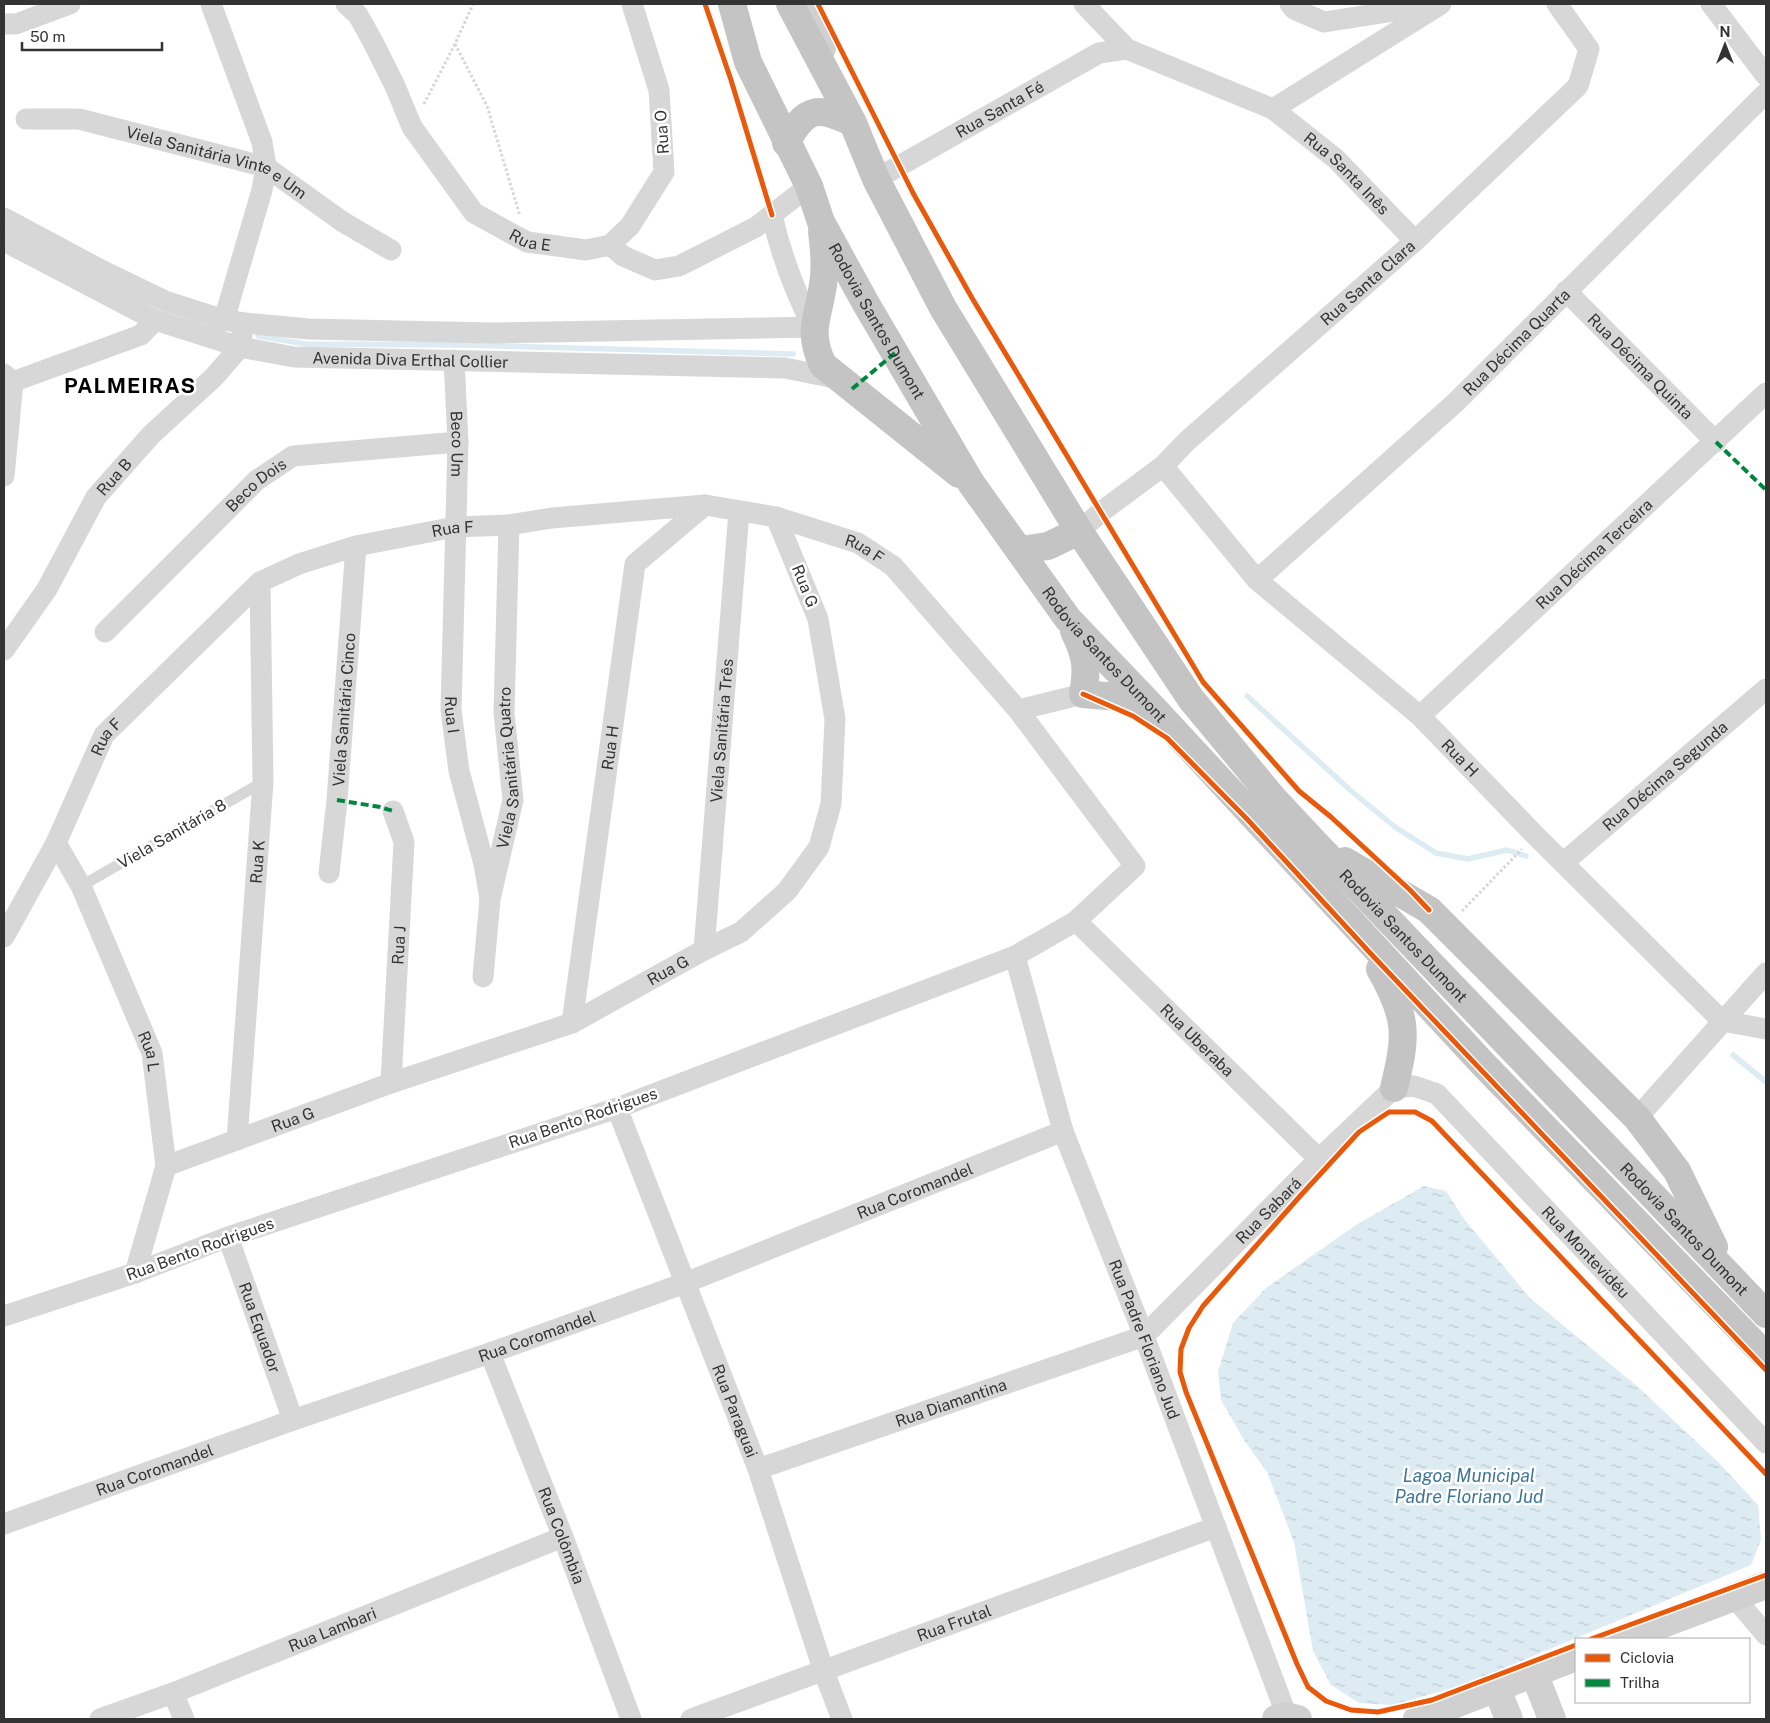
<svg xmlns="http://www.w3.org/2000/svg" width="1770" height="1723" font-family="'Public Sans',sans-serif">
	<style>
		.water { fill: url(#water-ripples) }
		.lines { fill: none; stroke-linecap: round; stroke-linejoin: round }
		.stream { stroke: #ddebf3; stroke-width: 5.5 }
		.path { stroke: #d6d6d6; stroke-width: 3; stroke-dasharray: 2.5 2.5; stroke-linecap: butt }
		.lane { stroke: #d7d7d7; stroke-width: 11 }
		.street { stroke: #d7d7d7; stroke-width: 21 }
		.secondary { stroke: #d0d0d0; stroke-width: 28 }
		.highway { stroke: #c4c4c4; stroke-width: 28 }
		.quiet { stroke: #00873e; stroke-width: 4; stroke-dasharray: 8 4; stroke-linecap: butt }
		.cycleway-casing { stroke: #fff; stroke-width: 8 }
		.cycleway { stroke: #e8590c; stroke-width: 5 }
		.labels { text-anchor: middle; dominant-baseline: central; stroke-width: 5; stroke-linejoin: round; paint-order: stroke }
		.street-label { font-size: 16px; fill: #333; stroke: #fff }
		.water-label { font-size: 18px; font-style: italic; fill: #3f7597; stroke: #fff }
		.district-label { font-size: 21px; font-weight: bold; letter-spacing: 1px; fill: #000; stroke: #fff }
	</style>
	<defs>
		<pattern id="water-ripples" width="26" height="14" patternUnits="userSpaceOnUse" patternTransform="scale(1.25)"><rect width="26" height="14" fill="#ddebf3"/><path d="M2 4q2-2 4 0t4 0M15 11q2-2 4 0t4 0" fill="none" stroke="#becad1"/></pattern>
	</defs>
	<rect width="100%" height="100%" fill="#fff"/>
	<path class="water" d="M1424,1186L1446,1191L1464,1219L1530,1298L1638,1387L1718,1462L1758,1505L1761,1540L1751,1565L1466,1684L1393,1705L1359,1703L1331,1685L1313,1651L1294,1542L1267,1472L1244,1440L1221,1400L1218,1372L1233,1323L1266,1288L1356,1225Z"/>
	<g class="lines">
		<g class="stream">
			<path d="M258,336L306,344L462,345L793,354"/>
			<path d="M1247,696L1350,790L1395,827L1436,853L1468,859L1507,850L1526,856"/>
			<path d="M1733,1055L1766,1082"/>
		</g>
		<g class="path">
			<path d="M455,44L487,106L520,216"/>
			<path d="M424,104L455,44L473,4"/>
			<path d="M1462,911L1522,849"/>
		</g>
		<path class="lane" d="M81,886L263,782"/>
		<g class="street">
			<path d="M211,4L262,142L266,167L262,190L224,320"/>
			<path id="s1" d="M346,4L358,15L373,42L395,86L412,127L474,213L527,242L586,250L610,245L623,256L655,270L679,266L756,227L809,186"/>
			<path d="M1084,4L1127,49L1273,109L1441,4"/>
			<path d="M1290,4L1294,9L1324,22L1433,5"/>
			<path d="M1711,4L1766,76"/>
			<path d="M4,24H16L70,4"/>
			<path id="s2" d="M1273,109L1336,159L1415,241"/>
			<path id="s3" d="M26,119H79L266,167L343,222L391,250"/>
			<path id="s4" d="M876,179L1099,53L1127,49"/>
			<path d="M4,218L101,270L165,301L224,320L245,323L309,329L491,333L813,327C794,290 781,255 772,215"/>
			<path id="s5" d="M4,241L155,320L240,347L294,357L785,368L840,379"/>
			<path d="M610,245L630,226L664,172L659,90L632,4"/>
			<path id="s6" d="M1566,291L1716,442"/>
			<path id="s7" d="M454,360L458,442L451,710L459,771L484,864L490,899"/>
			<path d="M4,385L141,335L155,320"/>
			<path id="s8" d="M1163,466L1257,580L1420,716L1535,835L1722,1021L1766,1029"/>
			<path d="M4,476L13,382L4,374"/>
			<path id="s9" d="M1079,531L1101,512L1163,466L1187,441L1415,241L1578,86L1589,49L1557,4"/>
			<path id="s10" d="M1257,580L1456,402L1766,93"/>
			<path id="s11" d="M105,632L257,480L293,456L458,442"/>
			<path id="s12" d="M4,650L47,589L96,497L151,435L214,377L240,347L242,335"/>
			<path d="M1018,710L1083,694"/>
			<path id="s13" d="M1420,716L1766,393"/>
			<path id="s14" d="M56,843L81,886L152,1053L166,1166L135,1273"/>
			<path id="s15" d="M1563,863L1766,689"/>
			<path id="s16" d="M329,873L337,800L356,546"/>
			<path id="s17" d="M1076,921L1319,1159"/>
			<path id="s18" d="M4,937L56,843L104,735L260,582L299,564L356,546L455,527L509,525L552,518L705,505L776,517L858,543L893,566L1018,710L1135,866L1076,921L1015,956L617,1108L228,1237L135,1273L4,1316"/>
			<path id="s19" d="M704,950L739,511"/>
			<path id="s20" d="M1015,956L1063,1131L1144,1336L1288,1719"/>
			<path id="s21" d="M483,977L490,899L513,800L504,713L509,525"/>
			<path id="s22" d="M572,1023L635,564L705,505"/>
			<path id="s23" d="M391,1083L404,842L393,811"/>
			<path id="s24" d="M617,1108L758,1469L824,1672L842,1719"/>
			<path d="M1637,1118L1766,973"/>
			<path id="s25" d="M237,1140L263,782L260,582"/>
			<path id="s26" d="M166,1166L391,1083L572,1023L704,950L741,932L787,891L819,847L831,804L835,719L818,619L776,517"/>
			<path id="s27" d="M228,1237L293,1420"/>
			<path id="s28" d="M490,1353L563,1537L631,1719"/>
			<path id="s29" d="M758,1469L1144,1336L1319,1159L1394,1088L1414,1086L1437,1094L1766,1443"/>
			<path id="s30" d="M4,1524L293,1420L490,1353L685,1283L1063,1131"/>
			<path d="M1734,1597L1766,1635"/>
			<path d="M173,1693L184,1719"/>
			<path id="s31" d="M100,1719L173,1693L563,1537"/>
			<path id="s32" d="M691,1719L1216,1527"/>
		</g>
		<g class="secondary">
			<path d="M807,4L822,48"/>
			<path d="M1623,1639L1766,1585"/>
			<path d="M1534,1673L1552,1719"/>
			<path d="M1496,1687L1509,1719"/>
			<path d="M1276,1719L1286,1716L1298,1719"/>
			<path d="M1417,1719L1576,1657"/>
		</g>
		<g class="highway">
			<path id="s33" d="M732,4L748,62L809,186L821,222L865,302L971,483L1068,619L1153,708L1483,1064L1766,1356"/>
			<path id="s34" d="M790,4L853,123L876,179L943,308L1079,531L1191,699L1273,798L1316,844L1766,1314"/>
			<path d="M786,143C806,106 818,106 853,123"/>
			<path d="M822,231C824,249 826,267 823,285C818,319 807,331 823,365L959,474"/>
			<path d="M1020,550L1048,546L1079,531"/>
			<path d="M1074,631C1086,656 1088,667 1083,694L1130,698L1150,706"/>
			<path d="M1345,861L1429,910L1637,1118L1677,1171L1714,1247"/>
			<path d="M1380,969C1408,1018 1407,1035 1394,1088"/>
		</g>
		<g class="quiet">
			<path d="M852,389L895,353"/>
			<path d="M1716,442L1766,490"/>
			<path d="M337,800L380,807L393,811"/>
		</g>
		<defs>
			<g id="cycleway">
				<path d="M705,4L731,80L772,215"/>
				<path d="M818,4L913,193L972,298L1203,682L1299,791L1331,817L1410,890L1429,910"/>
				<path d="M1083,694L1133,716L1167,738L1247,819L1372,955L1766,1370"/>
				<path d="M1591,1639L1766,1575"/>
				<path d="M1576,1645L1432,1700L1378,1712L1351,1710L1326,1701L1308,1687L1297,1664L1186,1392L1180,1372L1181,1349L1189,1328L1203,1306L1301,1195L1359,1132L1389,1112H1415L1432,1121L1766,1474"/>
			</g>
		</defs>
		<use href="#cycleway" class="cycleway-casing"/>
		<use href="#cycleway" class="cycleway"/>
	</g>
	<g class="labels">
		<g class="street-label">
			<text stroke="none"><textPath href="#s4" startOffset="142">Rua Santa Fé</textPath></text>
			<text transform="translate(662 132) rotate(-94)">Rua O</text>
			<text stroke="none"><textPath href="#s3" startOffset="198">Viela Sanitária Vinte e Um</textPath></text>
			<text stroke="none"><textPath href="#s2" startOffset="98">Rua Santa Inês</textPath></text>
			<text stroke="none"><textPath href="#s1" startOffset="310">Rua E</textPath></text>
			<text stroke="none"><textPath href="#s9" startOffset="381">Rua Santa Clara</textPath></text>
			<text stroke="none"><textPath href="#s33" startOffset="350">Rodovia Santos Dumont</textPath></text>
			<text stroke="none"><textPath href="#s10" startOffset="352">Rua Décima Quarta</textPath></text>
			<text stroke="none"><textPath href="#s5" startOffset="431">Avenida Diva Erthal Collier</textPath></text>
			<text stroke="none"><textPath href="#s6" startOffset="106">Rua Décima Quinta</textPath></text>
			<text stroke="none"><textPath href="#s7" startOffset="84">Beco Um</textPath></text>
			<text stroke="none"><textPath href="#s12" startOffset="206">Rua B</textPath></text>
			<text stroke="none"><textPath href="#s11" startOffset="211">Beco Dois</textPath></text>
			<text stroke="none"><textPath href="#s18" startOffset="645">Rua F</textPath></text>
			<text stroke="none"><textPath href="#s18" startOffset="1065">Rua F</textPath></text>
			<text stroke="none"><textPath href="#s13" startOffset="238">Rua Décima Terceira</textPath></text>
			<text transform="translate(805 586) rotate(68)">Rua G</text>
			<text stroke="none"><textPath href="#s33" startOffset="755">Rodovia Santos Dumont</textPath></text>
			<text stroke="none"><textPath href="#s16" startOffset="164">Viela Sanitária Cinco</textPath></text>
			<text stroke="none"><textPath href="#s7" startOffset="355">Rua I</textPath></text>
			<text stroke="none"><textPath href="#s19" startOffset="220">Viela Sanitária Três</textPath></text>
			<text stroke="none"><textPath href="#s18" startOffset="225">Rua F</textPath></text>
			<text stroke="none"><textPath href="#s22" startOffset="278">Rua H</textPath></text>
			<text stroke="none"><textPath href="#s8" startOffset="418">Rua H</textPath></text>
			<text stroke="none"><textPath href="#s21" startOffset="212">Viela Sanitária Quatro</textPath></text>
			<text stroke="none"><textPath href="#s15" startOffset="134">Rua Décima Segunda</textPath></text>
			<text transform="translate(172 834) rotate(-30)">Viela Sanitária 8</text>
			<text stroke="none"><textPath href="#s25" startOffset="279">Rua K</textPath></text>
			<text stroke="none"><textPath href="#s34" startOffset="1122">Rodovia Santos Dumont</textPath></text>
			<text stroke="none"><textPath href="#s23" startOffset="138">Rua J</textPath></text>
			<text stroke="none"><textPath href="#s26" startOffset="540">Rua G</textPath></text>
			<text stroke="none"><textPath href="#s17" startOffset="170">Rua Uberaba</textPath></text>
			<text stroke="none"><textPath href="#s14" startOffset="229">Rua L</textPath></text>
			<text transform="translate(583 1118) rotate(-19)">Rua Bento Rodrigues</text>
			<text stroke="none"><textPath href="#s26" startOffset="135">Rua G</textPath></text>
			<text stroke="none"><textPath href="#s30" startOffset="970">Rua Coromandel</textPath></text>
			<text stroke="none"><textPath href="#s29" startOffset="585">Rua Sabará</textPath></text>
			<text stroke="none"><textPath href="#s34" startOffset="1528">Rodovia Santos Dumont</textPath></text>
			<text transform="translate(200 1249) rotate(-20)">Rua Bento Rodrigues</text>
			<text stroke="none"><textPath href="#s29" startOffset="1022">Rua Montevidéu</textPath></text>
			<text stroke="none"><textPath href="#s27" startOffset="96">Rua Equador</textPath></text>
			<text stroke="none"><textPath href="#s30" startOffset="565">Rua Coromandel</textPath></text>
			<text stroke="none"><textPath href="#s20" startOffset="405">Rua Padre Floriano Jud</textPath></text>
			<text stroke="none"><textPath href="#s29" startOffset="204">Rua Diamantina</textPath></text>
			<text stroke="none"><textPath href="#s24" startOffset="325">Rua Paraguai</textPath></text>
			<text stroke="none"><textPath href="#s30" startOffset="160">Rua Coromandel</textPath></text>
			<text stroke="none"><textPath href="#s28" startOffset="196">Rua Colômbia</textPath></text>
			<text stroke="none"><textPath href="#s32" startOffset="280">Rua Frutal</textPath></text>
			<text stroke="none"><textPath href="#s31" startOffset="249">Rua Lambari</textPath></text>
		</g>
		<g class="water-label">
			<text x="1469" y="1475">Lagoa Municipal<tspan x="1469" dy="21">Padre Floriano Jud</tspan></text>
		</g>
		<g class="district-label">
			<text x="130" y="385">PALMEIRAS</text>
		</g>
	</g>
	<rect width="1770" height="1723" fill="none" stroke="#333333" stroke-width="10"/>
	<rect x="1575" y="1638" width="175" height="65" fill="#ffffff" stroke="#adadad"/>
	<rect x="1585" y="1654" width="25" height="8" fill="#e8590c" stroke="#adadad"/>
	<text x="1620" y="1663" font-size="15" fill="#333333">Ciclovia</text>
	<rect x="1585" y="1679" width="25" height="8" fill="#00873e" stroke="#adadad"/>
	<text x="1620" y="1688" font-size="15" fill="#333333">Trilha</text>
	<g transform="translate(1725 45)" stroke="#ffffff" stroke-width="4" paint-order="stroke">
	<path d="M0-4L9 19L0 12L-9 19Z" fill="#333333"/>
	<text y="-8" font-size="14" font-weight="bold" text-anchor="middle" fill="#333333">N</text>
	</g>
	<path d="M22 42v8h140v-8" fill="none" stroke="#333333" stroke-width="2.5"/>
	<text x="30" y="42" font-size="15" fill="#333333" stroke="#ffffff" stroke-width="4" paint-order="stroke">50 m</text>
</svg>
